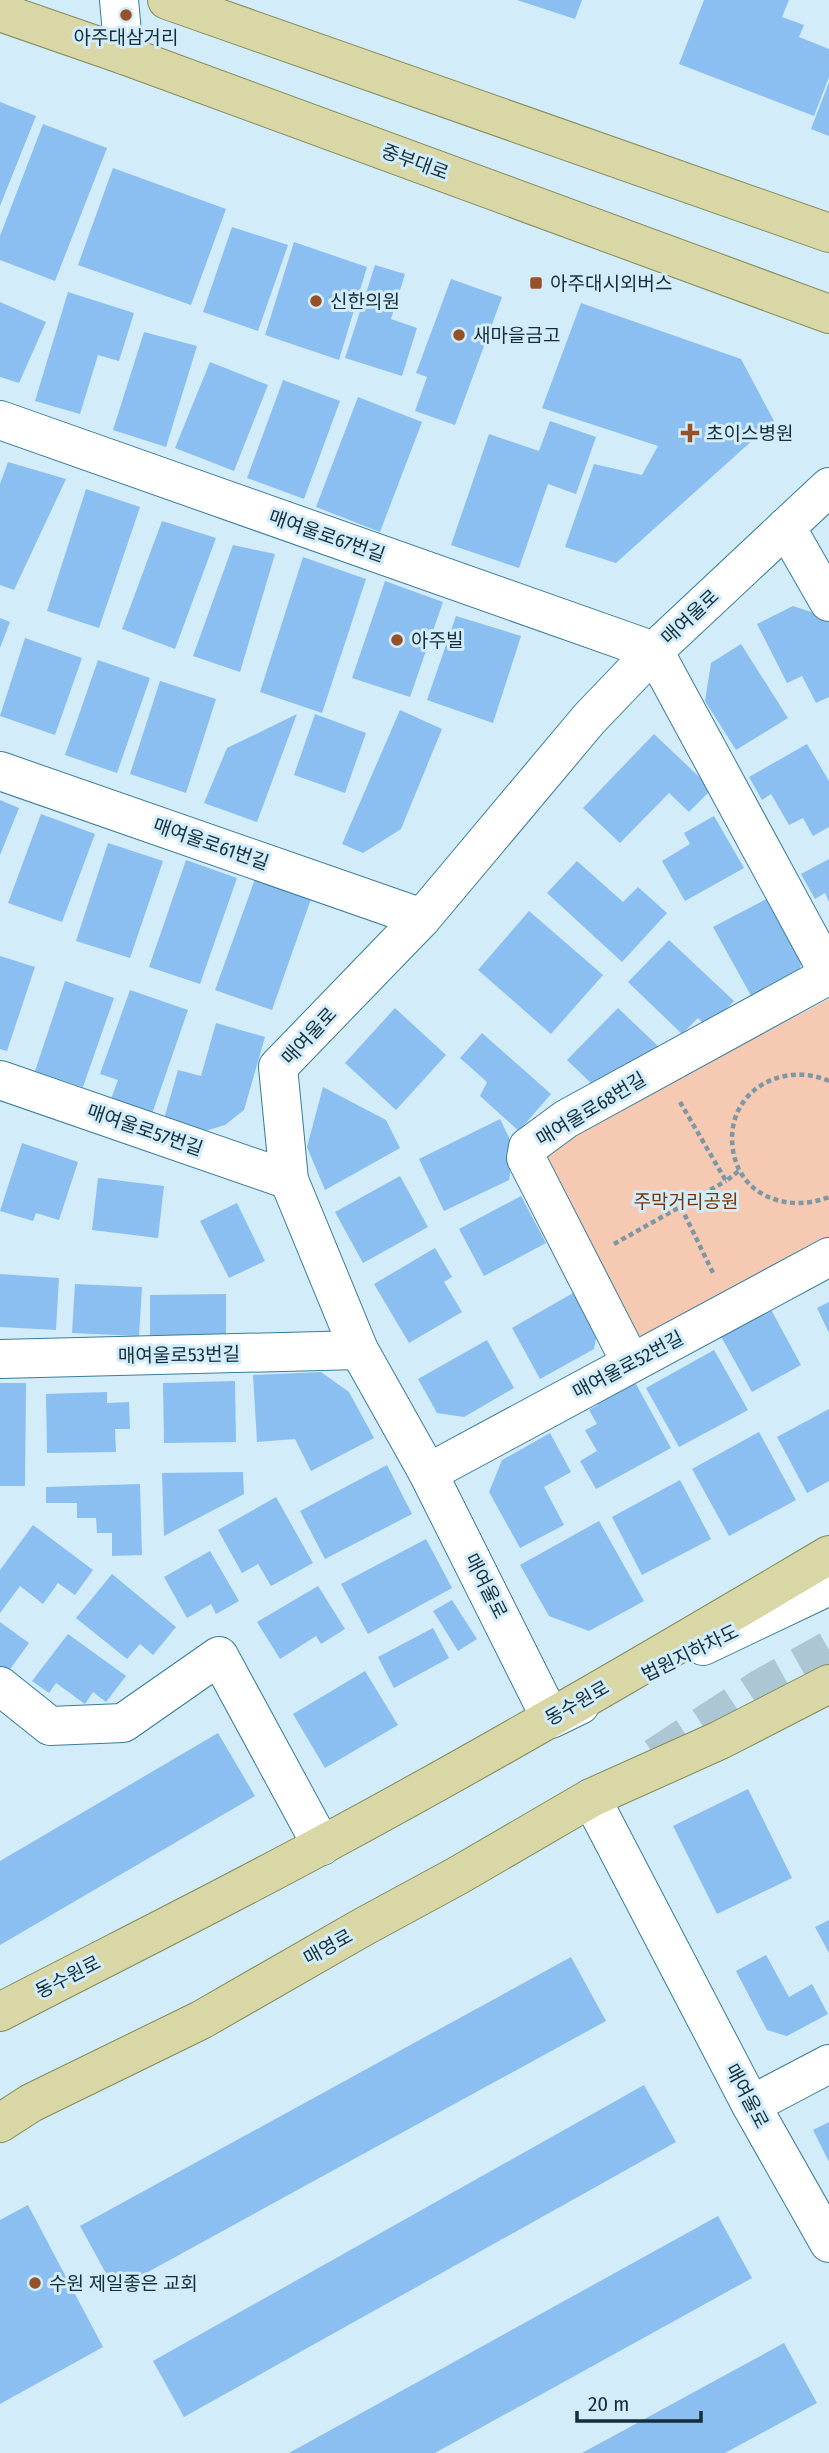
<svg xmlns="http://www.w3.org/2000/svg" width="829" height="2453" font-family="'Fira Sans Condensed','Noto Sans KR',sans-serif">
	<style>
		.green { fill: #f6c9b3 }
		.building { fill: #8cbff1 }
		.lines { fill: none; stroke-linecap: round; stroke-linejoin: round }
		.major-tunnel { stroke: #acc6d3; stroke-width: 38; stroke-dasharray: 38 19; stroke-linecap: butt }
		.minor-casing { stroke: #387d9a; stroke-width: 40 }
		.major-casing { stroke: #828b59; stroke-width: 40 }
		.path { stroke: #7d98a5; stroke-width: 4.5; stroke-dasharray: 5 3.5; stroke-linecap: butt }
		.minor { stroke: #fff; stroke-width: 38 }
		.major { stroke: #d8d7a5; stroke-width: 38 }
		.poi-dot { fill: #975129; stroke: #d2ecf9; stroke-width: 2.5 }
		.labels { text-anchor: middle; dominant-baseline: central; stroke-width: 6; stroke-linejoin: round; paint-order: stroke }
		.poi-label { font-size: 19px; fill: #122f3b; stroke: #d2ecf9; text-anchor: start }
		.street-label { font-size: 19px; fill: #122f3b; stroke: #d2ecf9 }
		.park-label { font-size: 19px; fill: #793507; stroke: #d2ecf9 }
	</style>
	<rect width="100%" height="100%" fill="#d2ecf9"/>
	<path class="green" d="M829,999V1250L630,1343L537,1151Z"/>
	<g class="building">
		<path d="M517,0H582L575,19Z"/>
		<path d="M704,0H789L782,17L804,25L799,37L829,49V77L814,116L679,64Z"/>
		<path d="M829,82V136L811,129Z"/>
		<path d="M0,102L36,116L0,206Z"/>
		<path d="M43,124L107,148L55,281L0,260V236Z"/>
		<path d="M113,168L226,209L191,305L78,265Z"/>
		<path d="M232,227L288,245L258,331L203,312Z"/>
		<path d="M294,242L367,267L339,360L265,335Z"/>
		<path d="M375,265L405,274L391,319L417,328L402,376L345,358Z"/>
		<path d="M451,279L502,297L455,425L415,411L427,377L416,373Z"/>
		<path d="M68,292L134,313L119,361L98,355L80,414L35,401Z"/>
		<path d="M0,302L46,322L19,383L0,377Z"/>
		<path d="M581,303L741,359L774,421L616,563L565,547L594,464L642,475L658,446L542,408Z"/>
		<path d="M144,332L197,346L166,447L113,430Z"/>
		<path d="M210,362L268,385L234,471L175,448Z"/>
		<path d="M283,380L340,401L304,499L247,478Z"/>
		<path d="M358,397L422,422L380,532L316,507Z"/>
		<path d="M550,421L596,437L576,494L548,484L519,568L451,545L489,434L539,451Z"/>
		<path d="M8,462L66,479L14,590L0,585V484Z"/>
		<path d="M86,489L140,507L99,628L47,611Z"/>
		<path d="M162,521L216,538L175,649L122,629Z"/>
		<path d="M233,545L275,554L240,672L193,656Z"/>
		<path d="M303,557L366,579L322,713L260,692Z"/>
		<path d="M385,581L443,602L410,697L352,678Z"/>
		<path d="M793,606L826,617L829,623V697L816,703L802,676L787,683L757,624Z"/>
		<path d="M456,616L521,636L493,723L427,700Z"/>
		<path d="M0,618L10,622L0,648Z"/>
		<path d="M25,638L82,658L55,735L0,716Z"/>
		<path d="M741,644L788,718L736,750L705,701L711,663Z"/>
		<path d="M98,660L150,678L117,773L65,755Z"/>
		<path d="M160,681L216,699L186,793L130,774Z"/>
		<path d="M400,710L442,729L401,829L363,853L342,844Z"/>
		<path d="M297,714L257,822L204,803L227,748Z"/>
		<path d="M315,714L366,733L345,793L294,775Z"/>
		<path d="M654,734L712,789L689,812L669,793L620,843L583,808Z"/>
		<path d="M807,744L829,781V827L813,836L803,818L789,825L771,794L762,800L749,777Z"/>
		<path d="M0,800L19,808L0,855Z"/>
		<path d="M41,814L95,834L62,922L8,903Z"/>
		<path d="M714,816L744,868L685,901L662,861L690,844L684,833Z"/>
		<path d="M108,843L163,861L130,958L76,941Z"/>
		<path d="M829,859V902L825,893L815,899L801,874Z"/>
		<path d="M186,860L237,878L200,984L149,967Z"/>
		<path d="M577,861L623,902L638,887L667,913L622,962L547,893Z"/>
		<path d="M255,879L311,899L272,1010L215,990Z"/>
		<path d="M774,895L805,954L796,979L754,1001L713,927Z"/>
		<path d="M529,911L603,975L551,1034L478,970Z"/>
		<path d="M669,940L734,1001L708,1028L698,1018L682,1034L628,982Z"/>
		<path d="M0,956L35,967L7,1051L0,1049Z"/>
		<path d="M65,981L114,998L83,1087L35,1071Z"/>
		<path d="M130,990L188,1010L152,1114L111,1099L118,1080L100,1074Z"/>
		<path d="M395,1008L446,1055L396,1110L345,1063Z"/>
		<path d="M618,1008L661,1049L595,1087L567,1060Z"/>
		<path d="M216,1023L265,1037L244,1110L225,1125L205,1131L164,1119L178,1070L201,1076Z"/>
		<path d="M482,1033L551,1094L519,1131L480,1096L487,1082L460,1058Z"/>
		<path d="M323,1087L386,1120L400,1148L325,1190L307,1147Z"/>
		<path d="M500,1119L514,1148L509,1180L444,1211L419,1159Z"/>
		<path d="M22,1143L78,1162L59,1220L36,1213L33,1221L0,1211Z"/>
		<path d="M400,1176L428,1227L363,1263L335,1212Z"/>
		<path d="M98,1178L164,1186L158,1238L92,1230Z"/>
		<path d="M521,1196L546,1243L484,1276L459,1229Z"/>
		<path d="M237,1203L265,1261L229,1278L200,1221Z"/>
		<path d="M435,1248L452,1277L444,1282L462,1312L409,1343L374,1284Z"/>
		<path d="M0,1274L59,1278L56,1330L0,1327Z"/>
		<path d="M75,1284L142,1287L139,1336L72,1333Z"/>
		<path d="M580,1289L599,1322L594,1349L540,1379L512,1328Z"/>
		<path d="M226,1294V1337H150V1295Z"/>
		<path d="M829,1302V1333L817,1308Z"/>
		<path d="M769,1306L801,1365L752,1392L719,1333Z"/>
		<path d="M487,1340L514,1388L464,1417L437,1413L418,1379Z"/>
		<path d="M714,1350L748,1410L679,1447L646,1388Z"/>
		<path d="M321,1372L349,1392L374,1438L311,1471L295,1439L257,1442L253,1375Z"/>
		<path d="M631,1375L671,1448L596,1489L580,1461L597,1451L585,1430L597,1424L589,1410L598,1405L593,1396Z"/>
		<path d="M235,1381L236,1442L164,1443L163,1383Z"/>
		<path d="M0,1383H26L25,1486H0Z"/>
		<path d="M107,1392V1403L129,1402L130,1429H115L116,1452L47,1453L46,1394Z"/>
		<path d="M829,1409V1481L807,1493L777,1437Z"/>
		<path d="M759,1432L796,1500L729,1536L692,1469Z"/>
		<path d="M550,1433L571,1472L544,1487L564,1525L520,1548L489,1492L502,1460Z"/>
		<path d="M387,1465L412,1514L325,1559L300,1511Z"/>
		<path d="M243,1472L244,1494L164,1536L162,1473Z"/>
		<path d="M680,1480L711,1539L642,1575L612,1517Z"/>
		<path d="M140,1484L142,1555L112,1556V1533H97L96,1518H77V1503H46V1487Z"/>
		<path d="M276,1497L313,1563L271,1586L258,1564L242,1573L218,1530Z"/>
		<path d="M599,1521L644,1601L589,1631L549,1616L520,1565Z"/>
		<path d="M33,1525L93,1570L75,1595L58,1583L43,1604L20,1586L0,1613V1570Z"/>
		<path d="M426,1539L452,1588L368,1634L341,1584Z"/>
		<path d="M210,1551L239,1601L216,1614L211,1604L187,1618L164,1577Z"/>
		<path d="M112,1574L176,1627L153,1655L140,1644L127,1659L76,1618Z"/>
		<path d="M318,1586L345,1629L321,1644L316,1636L280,1659L257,1622Z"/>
		<path d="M452,1600L477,1639L458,1651L433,1611Z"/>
		<path d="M0,1622L29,1643L8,1672L0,1666Z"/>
		<path d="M433,1628L449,1658L394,1688L378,1657Z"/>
		<path d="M68,1634L126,1676L106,1702L93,1692L85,1704L56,1683L49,1693L32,1681Z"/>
		<path d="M365,1671L398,1725L325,1768L293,1714Z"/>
		<path d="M218,1733L255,1796L0,1945V1861Z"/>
		<path d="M748,1789L792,1878L717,1914L673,1826Z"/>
		<path d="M829,1920V1953L815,1927Z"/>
		<path d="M766,1955L789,1997L812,1984L828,2014L787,2036L767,2030L736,1971Z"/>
		<path d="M571,1957L606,2021L115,2290L80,2226Z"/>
		<path d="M644,2085L676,2142L184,2417L153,2361Z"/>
		<path d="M829,2122V2162L813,2130Z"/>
		<path d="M28,2205L103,2347L0,2404V2220Z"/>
		<path d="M718,2216L752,2278L435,2453H289Z"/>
		<path d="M784,2343L817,2403L725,2453H582Z"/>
	</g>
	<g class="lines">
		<path class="major-tunnel" d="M655,1757L761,1688L829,1650"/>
		<defs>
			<g id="minor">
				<path d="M119,0L124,55"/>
				<path d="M0,420L654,651L829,974"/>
				<path d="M786,527L829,602"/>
				<path d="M0,771L422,918"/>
				<path d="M0,1080L289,1180"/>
				<path d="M0,1359L359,1350"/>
				<path d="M631,1363L526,1158L528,1147L566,1119L829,975"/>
				<path d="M428,1473L829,1257"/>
				<path d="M703,1646L829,1586"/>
				<path d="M0,1686L50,1726L123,1723L219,1656L322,1846"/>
				<path d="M580,1705L551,1719L428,1473L359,1350L289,1180L278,1067L422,918L589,719L654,651L829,487"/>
				<path d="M591,1798L751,2105L829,2243"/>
				<path d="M751,2105L829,2064"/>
			</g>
			<g id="major">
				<path d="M167,0L829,233"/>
				<path d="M0,12L124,55L829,314"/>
				<path d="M0,2012C108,1956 217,1902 324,1844C495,1752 662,1654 829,1555"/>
				<path d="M0,2123L31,2103L201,2020L363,1927L457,1876L591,1798L720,1740L829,1684"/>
			</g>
		</defs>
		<use href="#minor" class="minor-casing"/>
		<use href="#major" class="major-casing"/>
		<g class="path">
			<path d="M829,1081C781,1060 724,1093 733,1150C740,1197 789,1213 829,1197"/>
			<path d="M680,1102L726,1181L740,1170"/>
			<path d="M681,1207L714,1275"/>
			<path d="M614,1244L726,1181"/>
		</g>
		<use href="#minor" class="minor"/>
		<use href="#major" class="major"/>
	</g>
	<g class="poi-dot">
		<circle cx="126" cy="15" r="7"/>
		<rect x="529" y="276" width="14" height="14" rx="3.5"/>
		<circle cx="316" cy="301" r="7"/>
		<circle cx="459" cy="335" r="7"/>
		<path d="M686.5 422.5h7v7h7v7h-7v7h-7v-7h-7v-7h7z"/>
		<circle cx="397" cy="640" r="7"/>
		<circle cx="35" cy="2283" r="7"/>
	</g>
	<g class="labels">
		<g class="poi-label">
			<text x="126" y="37" text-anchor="middle">아주대삼거리</text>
			<text x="550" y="283">아주대시외버스</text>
			<text x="330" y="301">신한의원</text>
			<text x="473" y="335">새마을금고</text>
			<text x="706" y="433">초이스병원</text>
			<text x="411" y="640">아주빌</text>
			<text x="49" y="2283">수원 제일좋은 교회</text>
		</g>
		<g class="street-label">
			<text transform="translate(415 162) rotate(20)">중부대로</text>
			<text transform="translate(327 536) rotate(19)">매여울로67번길</text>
			<text transform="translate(690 617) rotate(-43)">매여울로</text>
			<text transform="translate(211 844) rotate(19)">매여울로61번길</text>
			<text transform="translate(309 1036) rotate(-47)">매여울로</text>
			<text transform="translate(591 1109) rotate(-31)">매여울로68번길</text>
			<text transform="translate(145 1130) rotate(19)">매여울로57번길</text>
			<text transform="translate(179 1355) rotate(-1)">매여울로53번길</text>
			<text transform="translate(628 1365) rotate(-28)">매여울로52번길</text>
			<text transform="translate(486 1586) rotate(63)">매여울로</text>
			<text transform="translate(690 1653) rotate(-26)">법원지하차도</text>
			<text transform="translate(577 1703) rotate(-30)">동수원로</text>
			<text transform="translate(328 1947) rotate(-29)">매영로</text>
			<text transform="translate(68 1977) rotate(-27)">동수원로</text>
			<text transform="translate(747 2096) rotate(62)">매여울로</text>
		</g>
		<g class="park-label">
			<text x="686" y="1201">주막거리공원</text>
		</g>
	</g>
	<path d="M577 2411v10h124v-10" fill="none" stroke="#122f3b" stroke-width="3.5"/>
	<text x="588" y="2411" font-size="21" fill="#122f3b" stroke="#d2ecf9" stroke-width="5" paint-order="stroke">20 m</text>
</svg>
